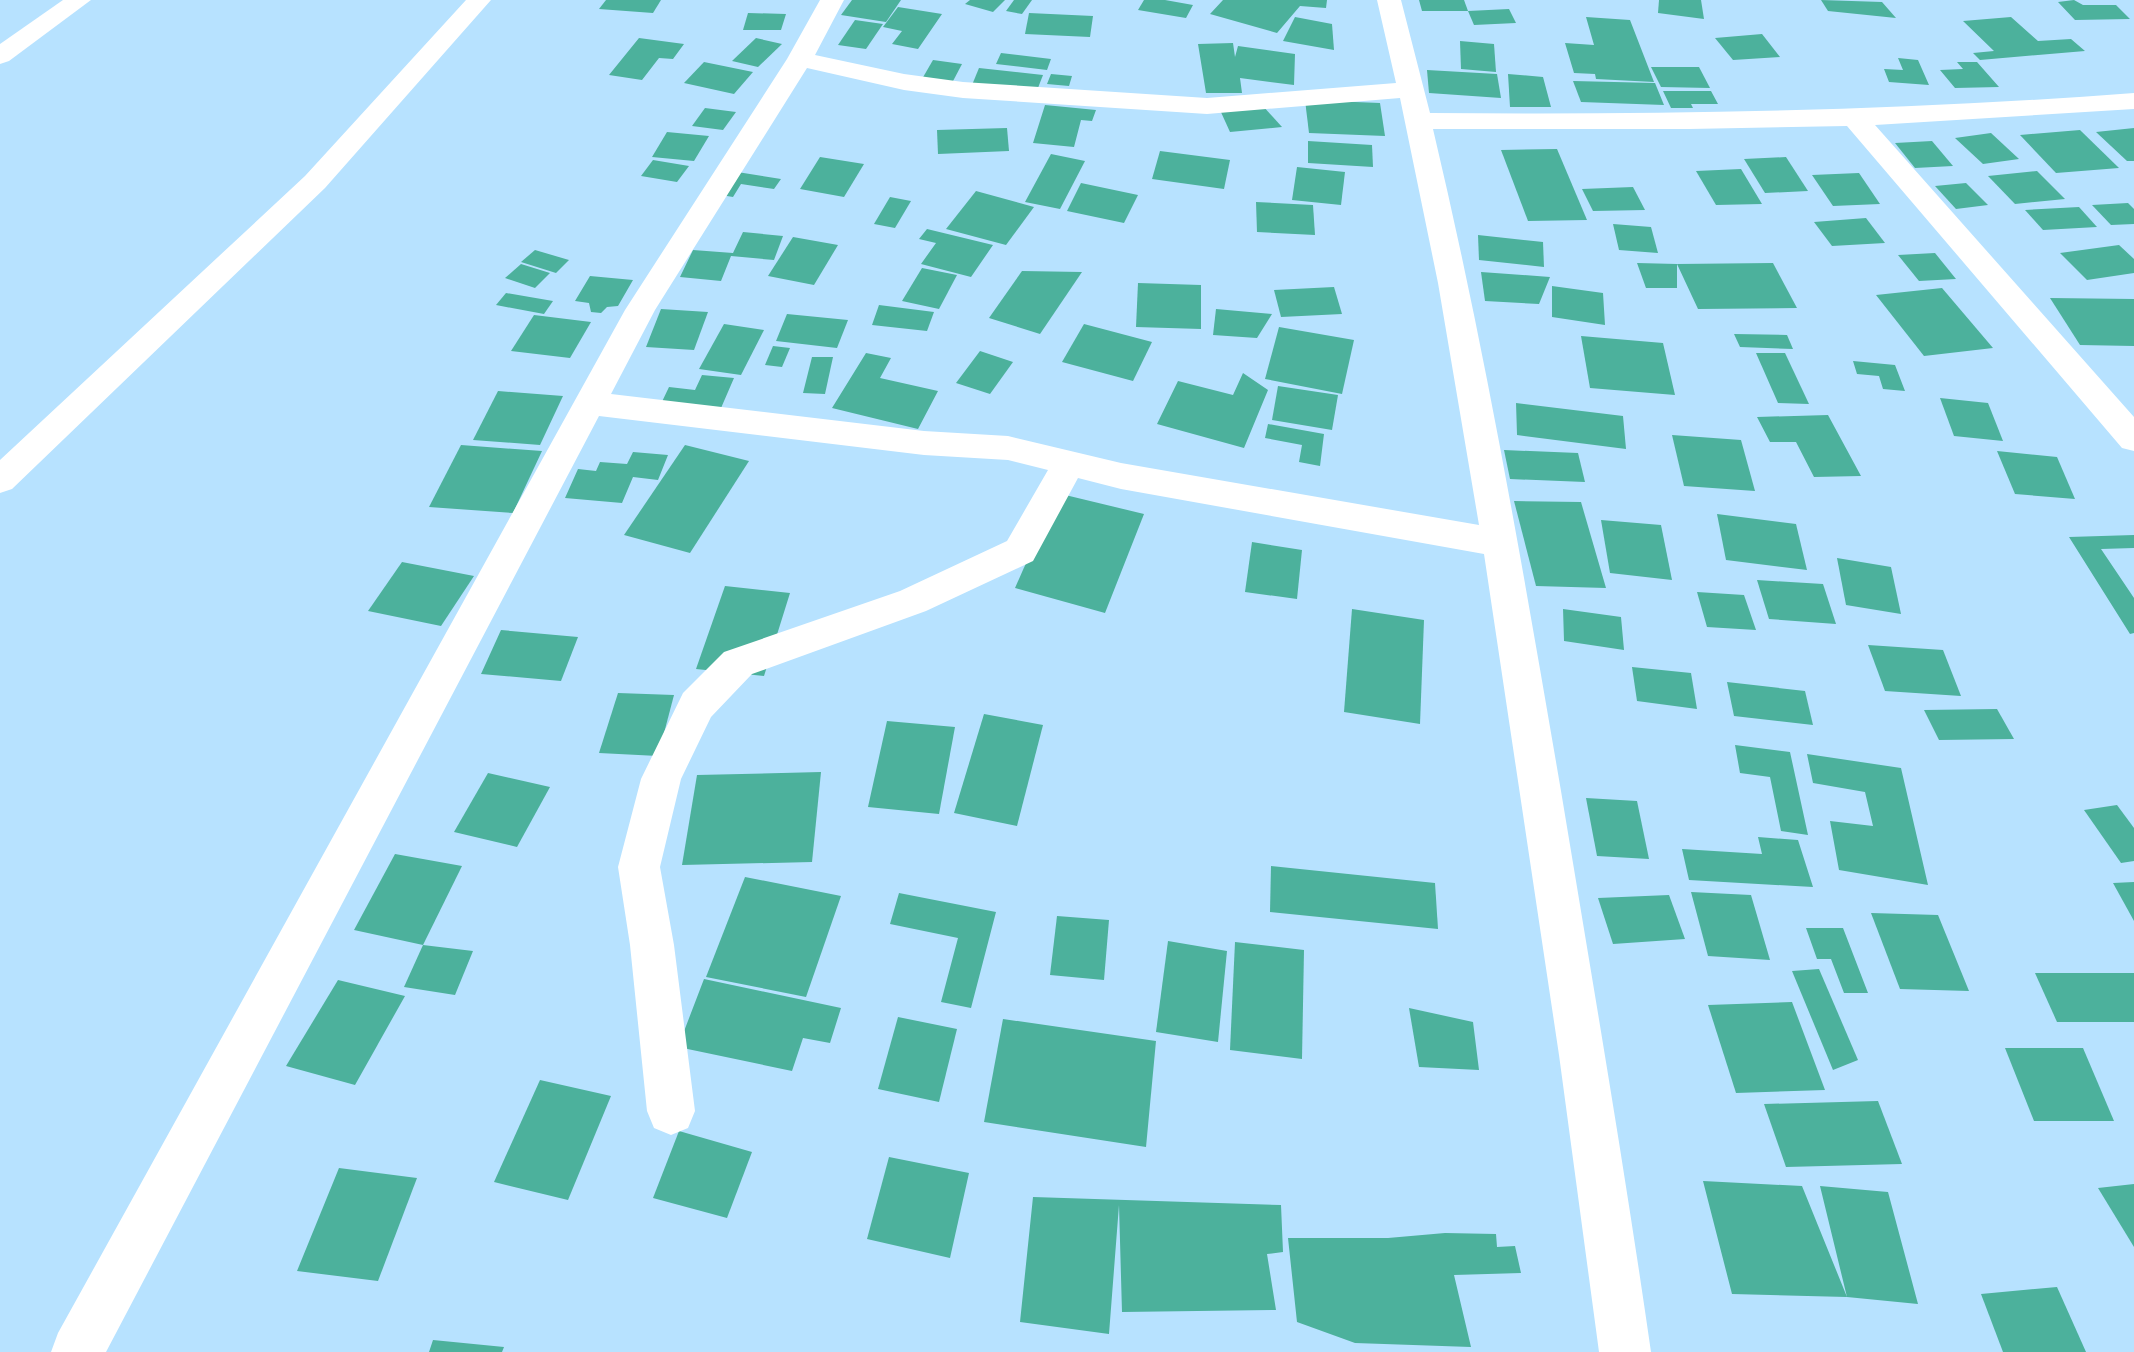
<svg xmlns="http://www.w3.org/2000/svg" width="2134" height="1352" font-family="'Noto Sans',sans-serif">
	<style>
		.building { fill: #4cb19c }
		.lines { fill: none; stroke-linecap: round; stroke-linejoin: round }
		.minor { fill: #fff; fill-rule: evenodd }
	</style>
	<rect width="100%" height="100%" fill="#b7e2ff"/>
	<g class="building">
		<path d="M606,0H661L653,13L599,9Z"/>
		<path d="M852,0H901L886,22L841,15Z"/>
		<path d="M970,0H1005L993,12L965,4Z"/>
		<path d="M1014,0H1032L1022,14L1006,11Z"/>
		<path d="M1144,0H1165L1193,5L1186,18L1138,10Z"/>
		<path d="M1223,0H1327L1326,8L1300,6L1277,33L1210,14Z"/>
		<path d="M1419,0H1464L1468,11H1422Z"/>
		<path d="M1659,0H1701L1704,19L1658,13Z"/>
		<path d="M1821,0L1882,2L1896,18L1828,11Z"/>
		<path d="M2074,0L2083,5H2116L2130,19L2075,20L2058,2Z"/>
		<path d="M898,7L942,14L918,49L892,44L902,31L883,27Z"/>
		<path d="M1509,9L1516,23L1474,25L1468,11Z"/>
		<path d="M748,13L786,14L781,30H743Z"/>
		<path d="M1029,13L1093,16L1090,37L1025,34Z"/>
		<path d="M1295,17L1332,24L1334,50L1283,41Z"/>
		<path d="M1586,17L1630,20L1654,82L1596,79L1595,74L1574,73L1565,43L1594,45Z"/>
		<path d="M2011,17L2038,41L2071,39L2085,51L1980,60L1973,53L1994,51L1963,21Z"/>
		<path d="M855,20L883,24L866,49L838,45Z"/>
		<path d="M1762,34L1780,57L1733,60L1715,38Z"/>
		<path d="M639,38L684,44L673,59L659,58L642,80L609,75Z"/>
		<path d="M756,38L782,44L758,67L732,61Z"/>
		<path d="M1460,41L1494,44L1496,72L1461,69Z"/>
		<path d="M1233,43L1235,57L1238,46L1295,54L1294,85L1240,78L1242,93H1206L1198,44Z"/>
		<path d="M1001,53L1051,59L1047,70L996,64Z"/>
		<path d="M1898,58L1918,60L1929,85L1889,82L1884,69L1903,70Z"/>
		<path d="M933,60L962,64L952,83L922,79Z"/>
		<path d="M704,62L753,72L734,94L684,83Z"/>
		<path d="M1957,62H1977L1999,87L1955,88L1940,70L1963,69Z"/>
		<path d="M1651,67H1699L1710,88L1661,87Z"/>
		<path d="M979,68L1043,75L1036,93L972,85Z"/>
		<path d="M1427,70L1497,74L1501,98L1429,93Z"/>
		<path d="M1051,74L1072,76L1069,86L1047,84Z"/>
		<path d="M1508,74L1543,77L1551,107H1510Z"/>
		<path d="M1573,81L1655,83L1664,105L1581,102Z"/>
		<path d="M1663,91H1711L1718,104H1691L1693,108H1671Z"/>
		<path d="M1305,100L1380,103L1385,136L1309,133Z"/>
		<path d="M1045,105L1096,110L1092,121L1081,120L1074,147L1033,143Z"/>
		<path d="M1262,105L1282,127L1230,132L1220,110Z"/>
		<path d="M705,108L736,112L723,130L692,126Z"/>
		<path d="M1007,128L1009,151L938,154L937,130Z"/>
		<path d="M2134,128V161H2127L2096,132Z"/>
		<path d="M2080,130L2119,168L2056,173L2020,135Z"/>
		<path d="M667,132L709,136L694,161L652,157Z"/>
		<path d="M1991,133L2019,159L1983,164L1955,138Z"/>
		<path d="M1308,141L1372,145L1373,167L1308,163Z"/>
		<path d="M1932,141L1953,166L1915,168L1895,143Z"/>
		<path d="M1557,149L1587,220L1528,221L1501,150Z"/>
		<path d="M1160,151L1230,160L1224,189L1152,179Z"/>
		<path d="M1051,154L1085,161L1060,209L1025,202Z"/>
		<path d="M820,157L864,164L844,197L800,189Z"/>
		<path d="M1786,157L1808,191L1765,193L1744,159Z"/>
		<path d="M653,160L689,166L677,182L641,176Z"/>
		<path d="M1297,167L1345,172L1341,205L1292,200Z"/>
		<path d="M1741,169L1762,204L1716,205L1696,171Z"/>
		<path d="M731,171L781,179L774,189L741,184L733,197L715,194Z"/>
		<path d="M2037,171L2065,199L2015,204L1988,176Z"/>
		<path d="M1859,173L1880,204L1833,206L1812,175Z"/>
		<path d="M1081,183L1138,195L1124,223L1067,211Z"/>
		<path d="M1966,183L1988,205L1956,209L1935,186Z"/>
		<path d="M1633,187L1645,210L1593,211L1582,189Z"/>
		<path d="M976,191L1034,207L1006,245L946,229Z"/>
		<path d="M890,197L911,201L895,228L874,224Z"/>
		<path d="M1256,202L1313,205L1315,235L1257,232Z"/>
		<path d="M2128,203L2134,209V224L2111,225L2092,205Z"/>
		<path d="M2079,207L2097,227L2043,230L2025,210Z"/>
		<path d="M1866,218L1885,243L1832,246L1814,222Z"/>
		<path d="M1613,224L1651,227L1658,253L1619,250Z"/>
		<path d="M927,229L993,245L971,277L921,264L936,243L919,239Z"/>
		<path d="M743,232L783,236L774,260L731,256L721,281L680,277L693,250L733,253Z"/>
		<path d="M1478,235L1543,242L1544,267L1479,260Z"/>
		<path d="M793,237L838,245L814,285L768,276Z"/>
		<path d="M2119,245L2134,259V273L2087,280L2060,253Z"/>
		<path d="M535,250L569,260L556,273L521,262Z"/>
		<path d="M1935,253L1956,279L1919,281L1898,255Z"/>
		<path d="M1637,263L1677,264V288H1646Z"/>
		<path d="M1773,263L1797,308L1698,309L1677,264Z"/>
		<path d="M521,264L550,273L535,288L505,278Z"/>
		<path d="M922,268L957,275L939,309L902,301Z"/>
		<path d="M1022,271L1082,272L1040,334L989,318Z"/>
		<path d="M1481,272L1550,277L1539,304L1485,301Z"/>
		<path d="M590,276L633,280L618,306L607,307L601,313L591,312L589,303L575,301Z"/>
		<path d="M1138,283L1201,285V329L1136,327Z"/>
		<path d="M1552,286L1603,293L1605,325L1552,317Z"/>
		<path d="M1334,287L1342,314L1281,317L1274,290Z"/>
		<path d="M1942,288L1993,348L1924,356L1876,295Z"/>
		<path d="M506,293L553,301L544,314L496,305Z"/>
		<path d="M2050,298L2134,299V346L2080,345Z"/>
		<path d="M879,305L934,312L927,331L872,325Z"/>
		<path d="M661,309L708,312L694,350L646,347Z"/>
		<path d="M1216,309L1272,314L1257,338L1213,335Z"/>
		<path d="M787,314L848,320L837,348L776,341Z"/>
		<path d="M534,315L591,322L570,358L511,351Z"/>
		<path d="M724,324L764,330L741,375L699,369Z"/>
		<path d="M1084,324L1152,342L1133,381L1062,362Z"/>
		<path d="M1279,327L1354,340L1342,394L1265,379Z"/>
		<path d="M1734,334L1787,335L1793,349L1740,347Z"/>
		<path d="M1581,336L1663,343L1675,395L1590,388Z"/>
		<path d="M773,346L790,348L782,367L765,365Z"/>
		<path d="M980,351L1013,362L990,394L956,383Z"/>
		<path d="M866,353L891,358L880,378L938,391L918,429L832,408Z"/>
		<path d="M1756,353H1785L1809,404L1778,403Z"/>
		<path d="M812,357H833L825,394L803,393Z"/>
		<path d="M1853,361L1895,365L1905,391L1883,389L1879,376L1857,374Z"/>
		<path d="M1243,373L1268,390L1244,448L1157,424L1178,381L1233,395Z"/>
		<path d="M702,375L734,378L718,415L659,408L669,387L695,390Z"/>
		<path d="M1278,386L1338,395L1332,430L1272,420Z"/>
		<path d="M498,391L563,396L540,445L473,440Z"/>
		<path d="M1940,398L1988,403L2003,441L1954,436Z"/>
		<path d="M1516,403L1623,416L1626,449L1517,435Z"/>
		<path d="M1828,415L1861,476L1814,477L1796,442H1770L1757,417Z"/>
		<path d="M1268,424L1324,434L1320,466L1299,462L1302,445L1265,438Z"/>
		<path d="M1672,435L1741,440L1755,491L1684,486Z"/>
		<path d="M461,445L542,451L513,513L429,507Z"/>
		<path d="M685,445L749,461L690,553L624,535Z"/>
		<path d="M1504,450L1578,453L1585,482L1510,479Z"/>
		<path d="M1997,451L2057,457L2075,499L2015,494Z"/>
		<path d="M633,452L668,455L658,480L633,477L622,503L565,498L578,469L596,471L600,462L627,464Z"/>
		<path d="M1057,493L1144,514L1105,613L1015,588Z"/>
		<path d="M1514,501L1581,502L1606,588L1536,586Z"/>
		<path d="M1717,514L1796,524L1807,570L1726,560Z"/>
		<path d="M1601,520L1661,525L1672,580L1610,573Z"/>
		<path d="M2134,535V548L2101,549L2134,598V633L2130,634L2069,537Z"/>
		<path d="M1252,542L1302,550L1297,599L1245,592Z"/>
		<path d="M1837,558L1891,567L1901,614L1846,605Z"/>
		<path d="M402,562L474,576L441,626L368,611Z"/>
		<path d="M1757,580L1823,584L1836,624L1769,619Z"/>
		<path d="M725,586L790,593L764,676L696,669Z"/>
		<path d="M1697,592L1744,595L1756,630L1707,627Z"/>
		<path d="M1352,609L1424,620L1420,724L1344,712Z"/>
		<path d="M1563,609L1621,617L1624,650L1564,641Z"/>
		<path d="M501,630L578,637L561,681L481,674Z"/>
		<path d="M1868,645L1943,650L1961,696L1885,691Z"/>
		<path d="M1632,667L1691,673L1697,709L1637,701Z"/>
		<path d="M1727,682L1805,691L1813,725L1734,716Z"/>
		<path d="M618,693L674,695L658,756L599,753Z"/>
		<path d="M1997,709L2014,739L1939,740L1924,710Z"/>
		<path d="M984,714L1043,725L1017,826L954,813Z"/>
		<path d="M887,721L955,727L939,814L868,807Z"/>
		<path d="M1735,745L1790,752L1808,835L1781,831L1770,777L1740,773Z"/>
		<path d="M1807,754L1901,768L1928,885L1839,870L1830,821L1873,826L1865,792L1813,783Z"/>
		<path d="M821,772L812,862L682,865L697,775Z"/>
		<path d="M488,773L550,787L517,847L454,832Z"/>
		<path d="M1586,798L1637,801L1649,859L1597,856Z"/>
		<path d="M2117,805L2134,828V861L2121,863L2084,810Z"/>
		<path d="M1758,837L1798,840L1813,887L1689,880L1682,849L1762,854Z"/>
		<path d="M395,854L462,866L423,945L354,930Z"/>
		<path d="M1271,866L1435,883L1438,929L1270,912Z"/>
		<path d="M745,877L841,896L806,997L706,977Z"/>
		<path d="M2134,882V921L2113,883Z"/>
		<path d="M1691,892L1751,895L1770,960L1708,956Z"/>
		<path d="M899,893L996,912L971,1008L941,1002L958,938L890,924Z"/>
		<path d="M1669,895L1685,939L1613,944L1598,898Z"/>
		<path d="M1871,913L1938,915L1969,991L1900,989Z"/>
		<path d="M1057,916L1109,920L1104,980L1050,975Z"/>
		<path d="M1806,928H1843L1868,993H1844L1831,959H1817Z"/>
		<path d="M1168,941L1227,951L1218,1042L1156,1032Z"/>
		<path d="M1235,942L1304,950L1302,1059L1230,1050Z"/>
		<path d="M423,945L473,951L455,995L404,987Z"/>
		<path d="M1819,969L1858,1060L1833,1070L1792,971Z"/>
		<path d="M2035,973H2134V1022H2057Z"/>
		<path d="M704,979L841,1008L830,1043L803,1038L792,1071L678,1047Z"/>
		<path d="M338,980L405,996L355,1085L286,1066Z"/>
		<path d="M1792,1002L1825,1090L1736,1093L1708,1005Z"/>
		<path d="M1409,1008L1473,1022L1479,1070L1419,1067Z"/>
		<path d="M898,1017L957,1029L939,1102L878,1089Z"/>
		<path d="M1003,1019L1156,1041L1146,1147L984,1122Z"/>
		<path d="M2005,1048H2083L2114,1121H2034Z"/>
		<path d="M540,1080L611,1096L568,1200L494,1182Z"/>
		<path d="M1878,1101L1902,1164L1786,1167L1764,1104Z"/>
		<path d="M679,1131L752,1152L727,1218L653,1198Z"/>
		<path d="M889,1157L969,1173L950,1258L867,1239Z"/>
		<path d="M339,1168L417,1178L378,1281L297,1271Z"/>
		<path d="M1703,1181L1802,1186L1847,1297L1820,1186L1888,1192L1918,1304L1847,1297L1732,1294Z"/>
		<path d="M2134,1184V1247L2098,1188Z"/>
		<path d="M1033,1197L1281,1205L1283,1252L1267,1254L1276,1310L1122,1312L1119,1205L1109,1334L1020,1322Z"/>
		<path d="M1445,1233L1496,1234L1497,1247L1515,1246L1521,1273L1454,1275L1471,1347L1355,1343L1297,1322L1288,1238H1388Z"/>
		<path d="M2057,1287L2086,1352H2003L1981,1294Z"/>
		<path d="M433,1340L504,1347L502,1352H429Z"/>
	</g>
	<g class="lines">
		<g class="minor">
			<path d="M63,0H91L9,61L0,64V44Z"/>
			<path d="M466,0H491L325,188L12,489L0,493V460L305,176Z"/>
			<path d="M820,0H844L815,55L904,74L963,82L1207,98L1396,83L1377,0H1401L1430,113C1665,115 1899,111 2134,93V109L1875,125L2134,417V451L2122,448L1847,126L1689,129H1433C1485,348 1523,569 1561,791C1592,978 1624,1164 1651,1352H1599L1559,1055L1484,554L1121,489L1078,478L1033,561L926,611L752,674L711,717L681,779L660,867L674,945L695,1111L688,1128L671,1135L654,1128L647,1111L630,945L618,867L641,779L683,693L724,652L900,591L1007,541L1048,470L1008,460L924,455L599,416L106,1352H51L58,1333L625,310L787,59ZM807,68L904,90L963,98L1207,114L1400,98L1438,283L1479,525L1121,463L1008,436L924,431L611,394L655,310Z"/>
		</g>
	</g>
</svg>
